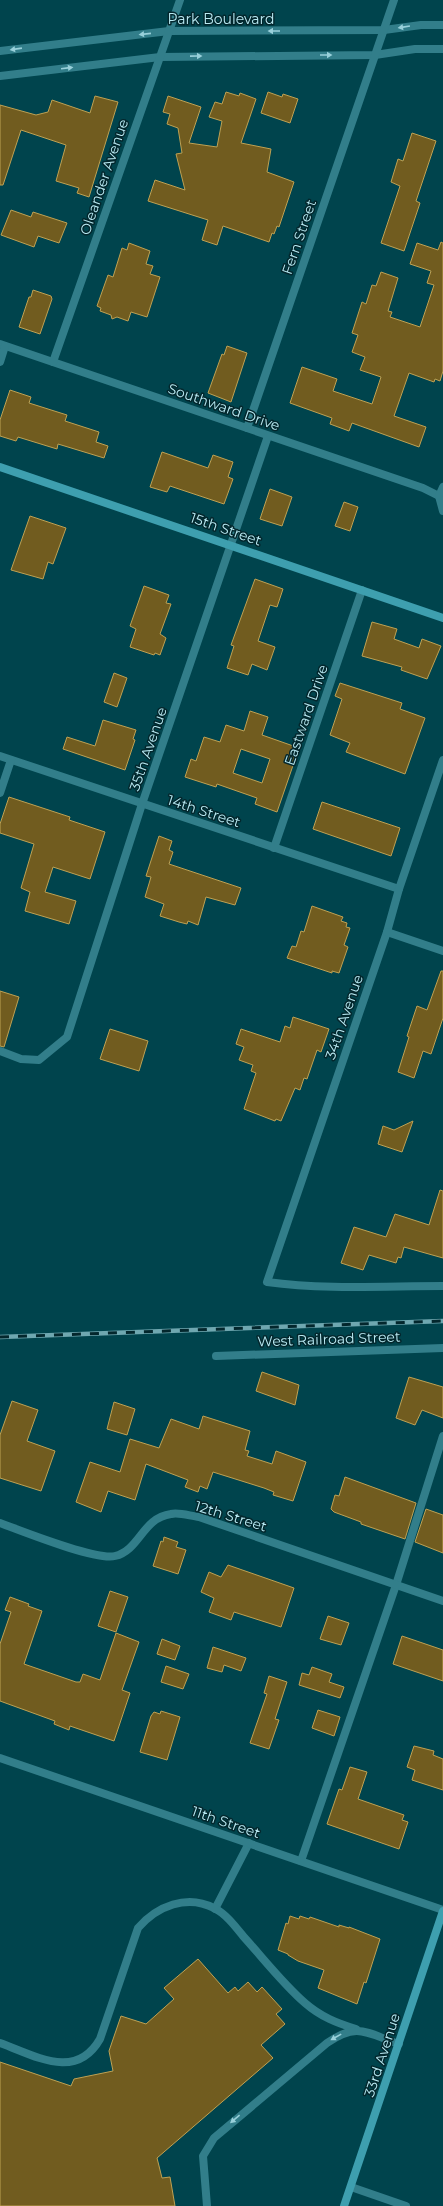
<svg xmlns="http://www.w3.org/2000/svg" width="443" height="2206" font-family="Montserrat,sans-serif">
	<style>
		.building { fill: #715c1f; stroke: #bea153; fill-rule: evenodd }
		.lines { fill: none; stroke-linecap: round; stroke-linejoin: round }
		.lane { stroke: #327e8a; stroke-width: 8 }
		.street { stroke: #327e8a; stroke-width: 8 }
		.secondary { stroke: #3e9faf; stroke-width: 8 }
		.rail-casing { stroke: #6fa7b0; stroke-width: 4.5 }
		.rail { stroke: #03272d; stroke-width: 3; stroke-dasharray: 9; stroke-linecap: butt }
		.oneway { fill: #98d0da }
		.labels { text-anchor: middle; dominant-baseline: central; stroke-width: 3; stroke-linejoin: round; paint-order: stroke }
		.street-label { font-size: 14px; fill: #baebf4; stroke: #03272d }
	</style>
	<rect width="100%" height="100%" fill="#00444d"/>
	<g class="building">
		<path d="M226,92L239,96L240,93L256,99L241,143L271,149L267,172L294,182L279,227L277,226L274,234L272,233L269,242L223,226L217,245L202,240L208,220L148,201L155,180L185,190L176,154L182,153L178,128L167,124L170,114L163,112L168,96L201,107L189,143L217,147L222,121L209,117L215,102L222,104Z"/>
		<path d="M268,92L282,97L283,94L298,99L290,123L261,113Z"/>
		<path d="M95,96L118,102L89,197L77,193L79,188L56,181L66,145L21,130L3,185H0V105L36,115L48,112L52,100L90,113Z"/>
		<path d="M412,133L436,141L416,201L420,203L404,251L381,243L400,186L391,182L398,159L403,161Z"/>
		<path d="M11,210L31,217L33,212L67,223L59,243L38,236L34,247L1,235Z"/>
		<path d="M441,242L443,243V371L440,381L435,379L434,382L409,373L394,416L426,427L419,447L352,423L349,431L330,424L332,418L290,403L302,367L337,379L333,391L372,404L381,377L360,370L365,357L352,352L358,335L352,333L362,302L366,304L372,285L376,286L381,272L398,278L388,311L392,312L390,317L420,327L434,285L427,283L431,271L410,264L417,243L438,250Z"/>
		<path d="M129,243L150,251L146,264L153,266L150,274L160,277L147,317L131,312L128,321L117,317L112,319L111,315L100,311L101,308L97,306L108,275L113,277L122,248L127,250Z"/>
		<path d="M33,290L51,296L52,299L40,334L19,327L29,297H31Z"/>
		<path d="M227,346L247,353L231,402L208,393L222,354L224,355Z"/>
		<path d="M10,390L31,397L29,403L67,415L65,421L99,432L96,442L108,446L104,458L58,444L57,449L18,437L16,441L0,436V420Z"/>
		<path d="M162,452L208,468L213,455L233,462L228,477L233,479L224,504L170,486L167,492L150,487Z"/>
		<path d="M270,489L292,497L282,526L260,519Z"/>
		<path d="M344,502L358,507L350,531L335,526Z"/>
		<path d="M30,516L66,528L53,564L48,562L43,579L11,570Z"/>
		<path d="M255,579L283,589L277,607L270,605L258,641L275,647L267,670L252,664L248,675L227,668L234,646L231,645Z"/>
		<path d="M144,586L169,595L166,603L171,604L160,634L166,638L160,655L155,653L154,655L130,647L136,629L130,626Z"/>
		<path d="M372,622L397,629L394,639L419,648L422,639L441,646L427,679L401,670L402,667L362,656Z"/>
		<path d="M114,673L127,678L117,707L104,702Z"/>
		<path d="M340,683L402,703L400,709L425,718L405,774L346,752L350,743L330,735L342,699L335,696Z"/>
		<path d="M250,711L268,717L262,735L299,748L277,812L255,804L257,798L217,784L216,787L185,777L191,759L196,761L204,737L220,742L226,725L244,731ZM241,749L270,759L262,783L233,773Z"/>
		<path d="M103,720L136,730L133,739L135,740L125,770L63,749L67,737L95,746Z"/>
		<path d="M9,797L70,817L69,820L105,832L90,879L53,867L45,892L76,901L69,924L25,911L30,892L21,888L34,844L0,833V824Z"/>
		<path d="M322,802L400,828L391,856L313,829Z"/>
		<path d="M159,836L172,841L169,850L173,852L169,864L241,888L235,905L206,897L198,925L188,921L187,924L179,922L160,916L164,904L145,897L151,877L146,876Z"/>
		<path d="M312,906L343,917L341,921L347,923L346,927L350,928L344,945L348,947L339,973L332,971V973L287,958L292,946L296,947L301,931L304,932Z"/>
		<path d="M441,971H443V1018L431,1054L423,1051L414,1078L398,1072L409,1037L407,1036L417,1006L427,1010Z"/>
		<path d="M0,991L19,997L4,1047L0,1046Z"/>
		<path d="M293,1017L329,1029L321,1052L317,1050L307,1079L304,1078L300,1090L295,1088L281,1121L276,1119L275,1121L244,1109L256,1073L251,1071L253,1065L239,1060L244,1047L236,1044L241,1029L280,1042L285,1026L290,1028Z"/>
		<path d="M110,1029L148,1041L139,1071L100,1059Z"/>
		<path d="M413,1121L402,1152L378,1144L383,1126L394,1130Z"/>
		<path d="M440,1190L443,1191V1258L404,1247L401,1258L398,1257L396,1263L369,1255L363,1270L341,1263L354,1227L386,1237L395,1214L429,1225Z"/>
		<path d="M262,1372L299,1385L295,1405L256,1391Z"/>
		<path d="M409,1377L443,1387V1418L422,1410L415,1425L396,1418Z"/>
		<path d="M12,1401L38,1410L27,1441L55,1451L41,1491L0,1478V1435Z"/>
		<path d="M114,1402L135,1409L127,1435L107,1429Z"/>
		<path d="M203,1416L250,1431L245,1450L249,1451L247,1456L272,1464L276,1451L306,1462L293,1501L273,1495L274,1492L264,1488L213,1472L207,1489L200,1486L198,1492L185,1487L188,1480L146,1464L135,1500L108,1491L101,1512L76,1502L90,1462L120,1472L130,1439L159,1448L171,1419L199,1429Z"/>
		<path d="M345,1477L416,1503L405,1539L361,1524V1522L334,1512L331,1509L335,1495L339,1496Z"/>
		<path d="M426,1509L443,1515V1553L415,1542Z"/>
		<path d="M164,1537L178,1542L176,1547L186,1550L178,1574L153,1566L161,1541L163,1542Z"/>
		<path d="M228,1565L294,1588L281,1627L234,1612L231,1620L209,1612L214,1598L201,1592L209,1572L221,1577Z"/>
		<path d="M110,1591L128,1597L116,1632L98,1626Z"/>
		<path d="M10,1597L29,1604L28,1606L42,1611L24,1664L76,1682H80L83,1674L100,1680L116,1633L139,1642L122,1690L130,1693L114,1741L70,1726L69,1730L54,1724L55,1721L0,1701V1644L11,1612L5,1610Z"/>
		<path d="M328,1616L349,1623L341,1645L320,1639Z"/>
		<path d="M402,1636L443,1650V1681L393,1664Z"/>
		<path d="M162,1639L180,1646L175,1660L157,1654Z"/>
		<path d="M213,1647L246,1658L241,1671L224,1665L222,1672L207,1668Z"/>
		<path d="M166,1666L189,1674L183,1689L161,1682Z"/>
		<path d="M312,1667L332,1674L329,1682L344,1687L340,1698L299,1685L302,1673L309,1675Z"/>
		<path d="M269,1676L287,1682L275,1719L279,1720L269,1749L250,1743L267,1694L264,1693Z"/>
		<path d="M318,1710L340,1717L334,1736L312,1728Z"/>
		<path d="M161,1711L180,1717L167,1760L140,1752L151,1716L154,1712L160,1714Z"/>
		<path d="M414,1746L434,1751L433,1755L443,1759V1790L412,1780L415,1770L407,1767Z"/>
		<path d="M350,1767L367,1772L358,1799L404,1815L402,1820L408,1822L399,1849L327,1824L339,1789L342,1790Z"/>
		<path d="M290,1916L299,1919L300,1916L309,1919L310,1917L339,1927V1925L349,1928V1927L380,1939L366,1983L364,1982L357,2004L318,1988L324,1970L298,1961L288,1955V1954L278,1950L286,1923L288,1924Z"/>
		<path d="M198,1959L228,1993L235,1987L238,1991L248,1982L257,1992L262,1987L282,2009L276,2014L285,2024L261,2045L273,2058L157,2158L162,2178L170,2177L175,2206H0V2062L71,2086L74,2079L113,2071L109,2051L121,2016L146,2024L174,1999L164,1988Z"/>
	</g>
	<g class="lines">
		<g class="lane">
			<path d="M301,1861L396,1585L443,1436"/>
			<path d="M215,1909L249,1843"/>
			<path d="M0,2043C36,2056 76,2081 100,2039L138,1928C157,1906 187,1894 214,1908C226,1914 235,1926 243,1936C263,1958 283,1984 305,2003C321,2017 337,2023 356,2029"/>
			<path d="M207,2206L203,2156L214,2138L327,2043C358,2022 366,2033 399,2044"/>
		</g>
		<g class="street">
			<path d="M0,51L169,31L384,30L421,25H443"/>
			<path d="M0,76L160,57L375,55L415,49H443"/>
			<path d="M0,344L423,488L439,496"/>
			<path d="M0,362L5,346"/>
			<path d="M53,362L180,0"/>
			<path d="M247,428L394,0"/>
			<path d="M443,487L439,496L443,511"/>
			<path d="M0,756L399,889"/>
			<path d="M443,760L399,889L387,932L267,1282C325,1290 385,1286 443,1286"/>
			<path d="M0,793L11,760"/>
			<path d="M274,848L362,590"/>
			<path d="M387,932L443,951"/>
			<path d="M0,1051L21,1059L39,1060L67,1037L142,804L268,436"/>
			<path d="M216,1356L443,1348"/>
			<path d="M0,1523C22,1531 96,1561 115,1556C140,1550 142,1518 171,1514C179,1512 190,1516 199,1517L443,1601"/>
			<path d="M0,1758L443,1910"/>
			<path d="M351,2187L406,2206"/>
		</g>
		<g class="secondary">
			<path d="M0,467L443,618"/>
			<path d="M344,2206L443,1911"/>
		</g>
		<defs>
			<path id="rail" d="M0,1337L443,1321"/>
		</defs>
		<use href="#rail" class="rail-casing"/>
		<use href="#rail" class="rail"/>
	</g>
	<defs><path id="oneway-solid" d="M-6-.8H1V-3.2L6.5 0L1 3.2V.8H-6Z"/></defs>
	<g class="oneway">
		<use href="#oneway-solid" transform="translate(404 27) rotate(171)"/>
		<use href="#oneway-solid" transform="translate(274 31) rotate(-180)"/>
		<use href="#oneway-solid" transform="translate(145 34) rotate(174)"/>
		<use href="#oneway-solid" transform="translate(16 49) rotate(172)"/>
		<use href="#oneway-solid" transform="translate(326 55)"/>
		<use href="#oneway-solid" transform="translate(196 56) rotate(-1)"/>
		<use href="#oneway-solid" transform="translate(67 68) rotate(-7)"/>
		<use href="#oneway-solid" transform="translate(336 2037) rotate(151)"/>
		<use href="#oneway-solid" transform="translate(235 2119) rotate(140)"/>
	</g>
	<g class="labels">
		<g class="street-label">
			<text x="221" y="19">Park Boulevard</text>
			<text transform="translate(104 177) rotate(-71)">Oleander Avenue</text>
			<text transform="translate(299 237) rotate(-71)">Fern Street</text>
			<text transform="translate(224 407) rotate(19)">Southward Drive</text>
			<text transform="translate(226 529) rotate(19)">15th Street</text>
			<text transform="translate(306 715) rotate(-71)">Eastward Drive</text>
			<text transform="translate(148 749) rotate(-71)">35th Avenue</text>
			<text transform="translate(204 811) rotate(18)">14th Street</text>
			<text transform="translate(344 1017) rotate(-71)">34th Avenue</text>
			<text transform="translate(329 1339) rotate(-2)">West Railroad Street</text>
			<text transform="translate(231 1516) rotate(17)">12th Street</text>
			<text transform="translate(226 1822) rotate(19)">11th Street</text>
			<text transform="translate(382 2055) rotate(-72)">33rd Avenue</text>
		</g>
	</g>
</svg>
